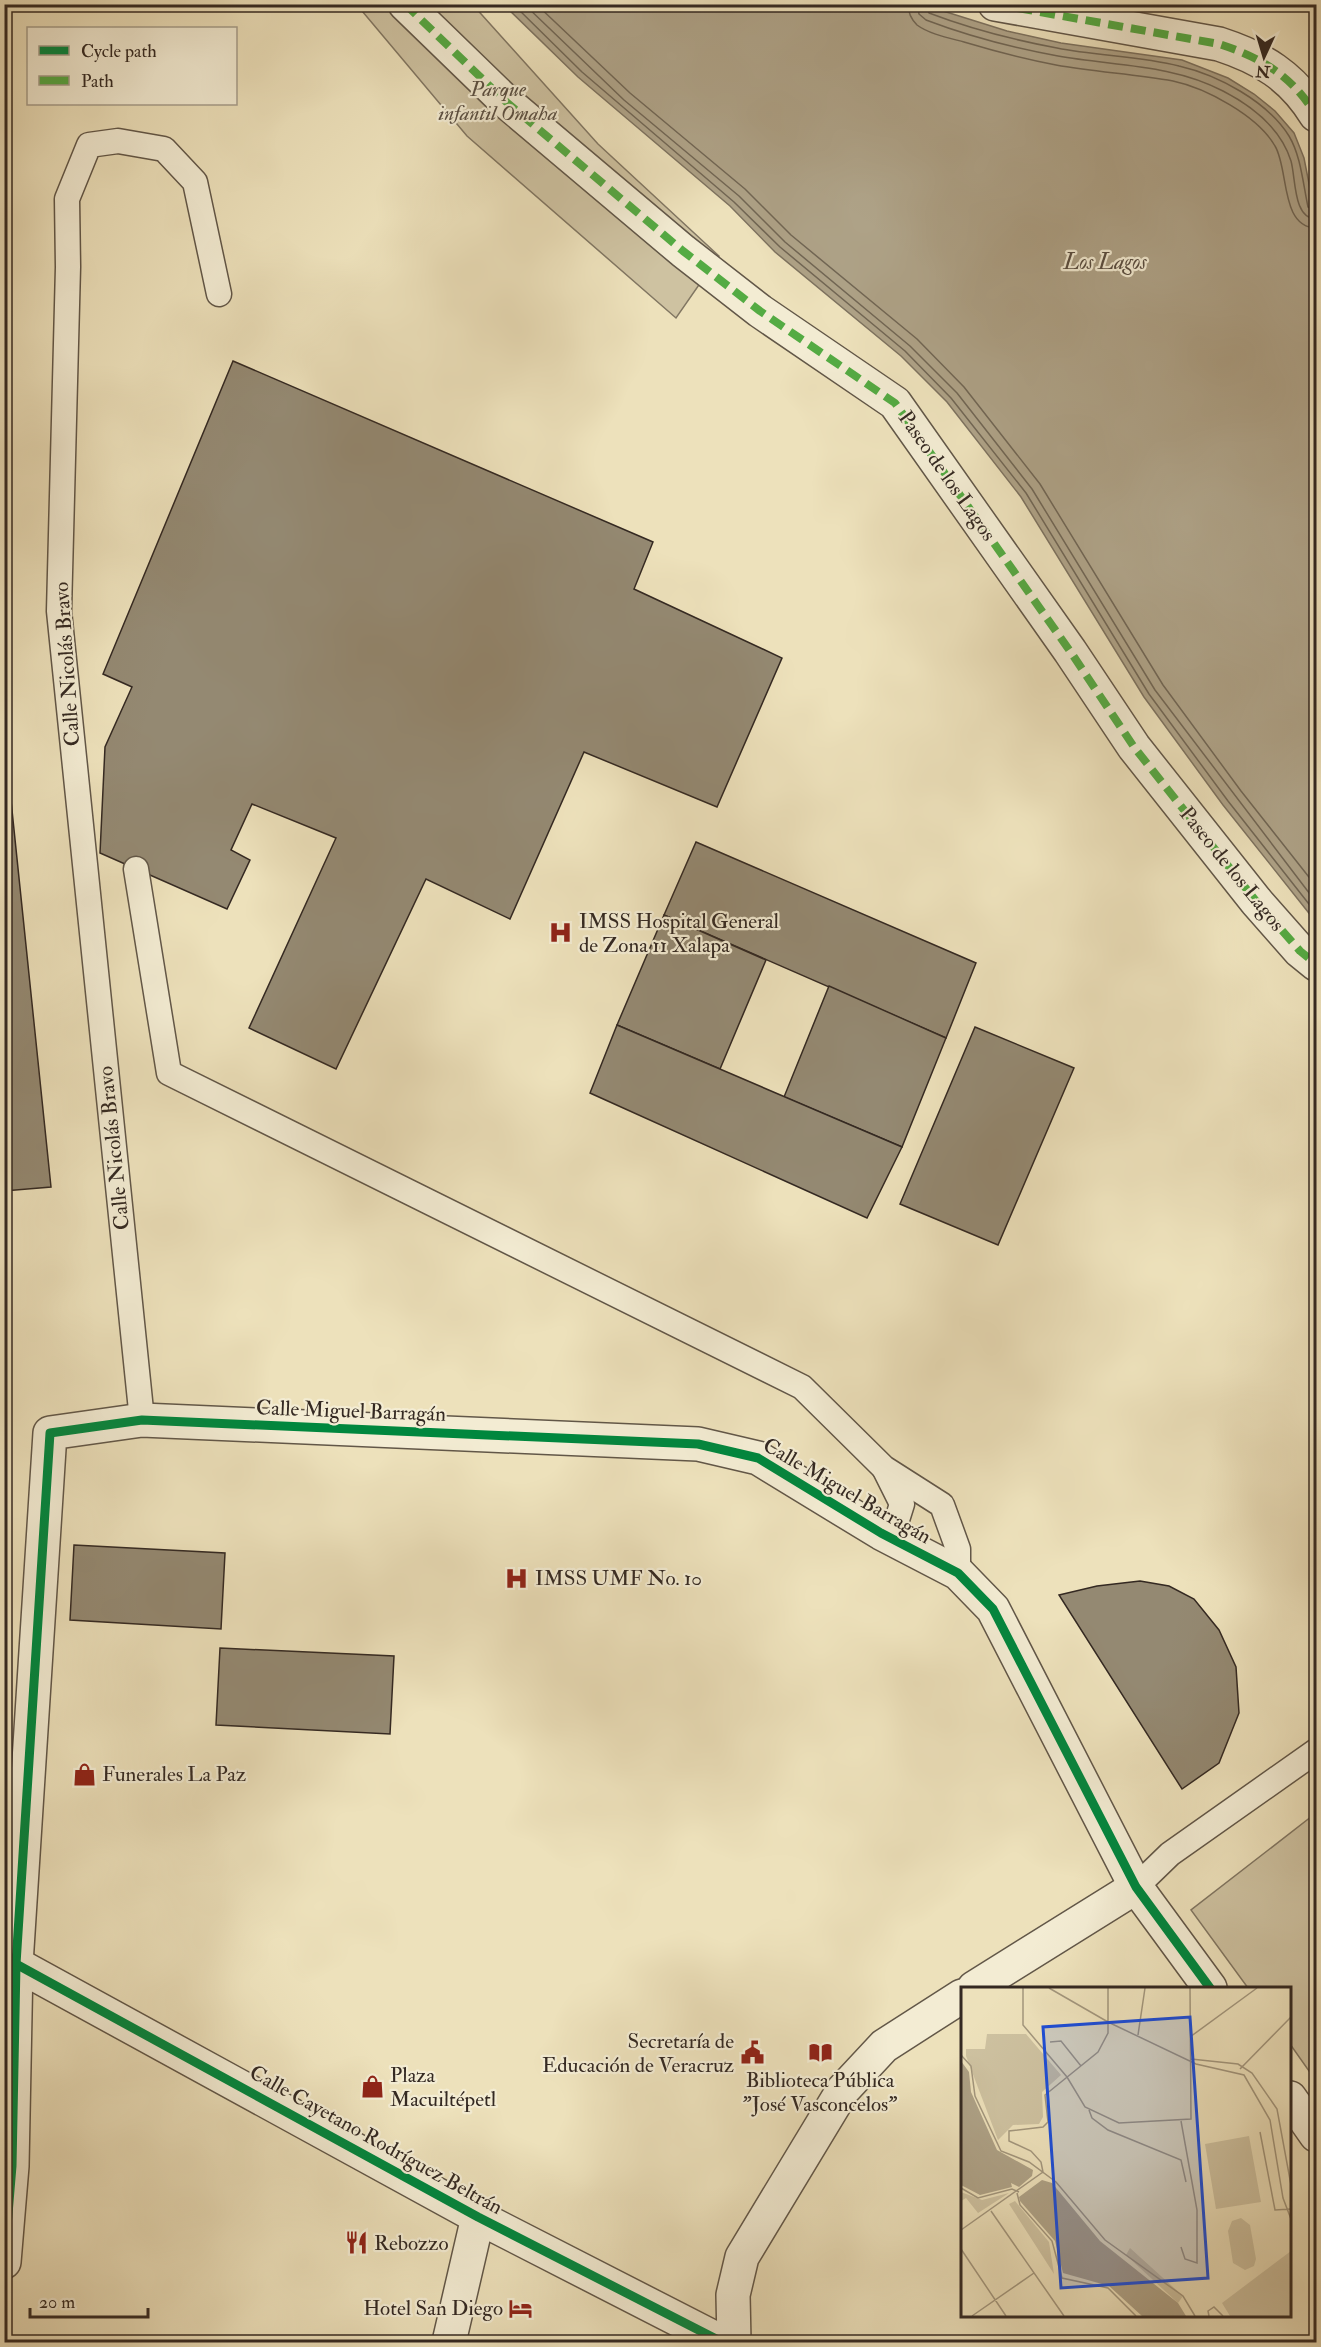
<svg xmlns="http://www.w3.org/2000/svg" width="1321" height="2347" font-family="'IM FELL Double Pica',serif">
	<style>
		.green { fill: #cec2a1; stroke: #817662; stroke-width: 1.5 }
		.water { fill: #aea287; stroke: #7d725f; stroke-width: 1.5 }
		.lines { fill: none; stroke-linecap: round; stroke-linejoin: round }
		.shore { stroke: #716654; stroke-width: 1.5 }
		.building { fill: #948972; stroke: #342922; stroke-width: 1.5 }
		.service-casing { stroke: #625748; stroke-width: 27 }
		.pedestrian-casing { stroke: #625748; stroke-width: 36 }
		.minor-casing { stroke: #625748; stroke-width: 36 }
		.service { stroke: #f3ecd3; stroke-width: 24 }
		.pedestrian { stroke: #f3ecd3; stroke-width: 33 }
		.minor { stroke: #f3ecd3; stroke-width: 33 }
		.quiet { stroke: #54ab43; stroke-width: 8; stroke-dasharray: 15 8; stroke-linecap: butt }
		.cycleway-casing { stroke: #f3ecd3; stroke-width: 13 }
		.cycleway { stroke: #00873e; stroke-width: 9 }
		.labels { text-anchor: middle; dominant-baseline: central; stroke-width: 4.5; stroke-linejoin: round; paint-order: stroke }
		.park-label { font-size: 21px; font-style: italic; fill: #5a4f42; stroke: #f3ecd3 }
		.street-label { font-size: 21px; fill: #342922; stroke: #f3ecd3 }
		.poi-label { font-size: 21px; fill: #342922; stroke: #f3ecd3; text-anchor: start }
		.water-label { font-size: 22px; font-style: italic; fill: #594d40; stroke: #f3ecd3 }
		.inset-road { fill: none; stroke: #a3977e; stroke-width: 1.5 }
		.view { fill: #1d4ed8; fill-opacity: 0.15; stroke: #1d4ed8; stroke-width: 3 }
		.inset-edge { fill: none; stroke: #342922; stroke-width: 3 }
	</style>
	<rect width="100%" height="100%" fill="#ede1bb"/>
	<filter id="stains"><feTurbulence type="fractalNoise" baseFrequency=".00333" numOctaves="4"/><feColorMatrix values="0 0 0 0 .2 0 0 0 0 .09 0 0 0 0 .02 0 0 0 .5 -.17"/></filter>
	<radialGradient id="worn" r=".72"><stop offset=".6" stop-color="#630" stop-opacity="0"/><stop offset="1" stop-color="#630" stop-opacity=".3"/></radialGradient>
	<g class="green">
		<path d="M357,5H473L598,144L719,256L676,318L467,136Z"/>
		<path d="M1316,1813V2081L1290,2044V1988H1248L1191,1910Z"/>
	</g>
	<path class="water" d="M504,5H924L1007,31L1061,43L1182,60L1228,78L1254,94L1275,111L1294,133L1304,158L1316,219V922L1223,805L1144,697L1021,497L947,402L901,356L775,252L730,206L578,77Z"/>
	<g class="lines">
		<g class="shore">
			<path d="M513,4L582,72L734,202L780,247L905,351L951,398L1026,493L1149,694L1228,801L1316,913"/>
			<path d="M524,4L624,100L739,196L785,242L910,346L957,393L1032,489L1155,690L1316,902"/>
			<path d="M536,4L630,93L745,189L791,235L917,339L964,387L1040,484L1163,685L1241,791L1316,886"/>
			<path d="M908,4C908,12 911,19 917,25C929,34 949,38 964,42C994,51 1025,59 1056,65C1095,72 1134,74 1173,81C1206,88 1258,116 1275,146C1289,169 1280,227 1316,228"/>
			<path d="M917,4L919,14L926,20C968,36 1014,48 1058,56C1114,66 1172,64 1223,91C1252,106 1281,129 1291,161C1296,179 1293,218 1316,219"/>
			<path d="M925,4L929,13C971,29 1014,40 1057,48C1097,56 1140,56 1179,66C1218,75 1267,101 1289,136C1301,156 1303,184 1308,207L1316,211"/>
		</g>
	</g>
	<g class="building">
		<path d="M233,361L653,542L634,589L782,658L717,807L584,752L510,919L426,879L336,1069L249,1028L336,838L252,804L231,850L250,860L227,909L100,853L105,747L132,687L103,674Z"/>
		<path d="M4,733L51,1187L4,1191Z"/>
		<path d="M696,842L976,963L946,1038L664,915Z"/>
		<path d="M664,915L766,960L720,1069L617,1025Z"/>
		<path d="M829,986L946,1038L902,1147L784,1097Z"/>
		<path d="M617,1025L902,1147L867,1218L590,1093Z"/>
		<path d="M975,1027L1074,1068L998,1245L900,1204Z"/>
		<path d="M74,1545L225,1553L221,1629L70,1620Z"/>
		<path d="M1140,1581L1169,1586L1194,1599L1219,1630L1236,1667L1239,1713L1219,1763L1182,1789L1059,1595L1097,1586Z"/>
		<path d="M220,1648L394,1656L390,1734L216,1725Z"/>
	</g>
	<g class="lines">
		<defs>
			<g id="service">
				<path d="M136,869L169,1073L802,1387L884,1468L942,1505L958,1549V1573"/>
				<path d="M142,1420L59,611L68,267L67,199L89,145L118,141L164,149L195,182L219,294"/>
				<path d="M881,1533L896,1523L902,1504L885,1470"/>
				<path d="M1136,1887L1170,1854L1316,1751"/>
			</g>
			<g id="pedestrian">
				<path d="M405,4L504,100L683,251L760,311L895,403L1070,651L1134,747L1256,901L1300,951L1316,964"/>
				<path d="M995,4L1219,44C1262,58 1292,76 1316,115"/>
			</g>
			<g id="minor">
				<path d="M4,1951L16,1964L478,2217L722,2342"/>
				<path d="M974,1988L1136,1887"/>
				<path d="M1290,2098L1316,2135"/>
				<path d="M4,2262L12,2166L16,1964L50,1433L142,1420L698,1444L758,1458L881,1533L958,1573L993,1609L1136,1887L1210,1988"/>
				<path d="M449,2342L478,2217"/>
				<path d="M734,2342L733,2295L742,2257L843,2090L884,2046L962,1996"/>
			</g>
		</defs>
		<use href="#service" class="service-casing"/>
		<use href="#pedestrian" class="pedestrian-casing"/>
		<use href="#minor" class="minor-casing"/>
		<use href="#service" class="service"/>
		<use href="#pedestrian" class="pedestrian"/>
		<use href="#minor" class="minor"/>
		<g class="quiet">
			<path d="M405,4L504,100L683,251L760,311L895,403L1070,651L1134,747L1256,901L1300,951L1316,964"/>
			<path d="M995,4L1219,44C1262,58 1292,76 1316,115"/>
		</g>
		<defs>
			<g id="cycleway">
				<path d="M4,1951L16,1964L478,2217L722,2342"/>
				<path d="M4,2262L12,2166L16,1964L50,1433L142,1420L698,1444L758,1458L881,1533L958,1573L993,1609L1136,1887L1210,1988"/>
			</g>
		</defs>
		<use href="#cycleway" class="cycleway-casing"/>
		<use href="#cycleway" class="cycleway"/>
	</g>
	<defs>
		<symbol id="hospital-bare" viewBox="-9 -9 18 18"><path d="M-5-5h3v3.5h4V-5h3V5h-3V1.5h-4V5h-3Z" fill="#8f2418" stroke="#f3ecd3" stroke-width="2.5" paint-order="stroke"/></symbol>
		<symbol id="shop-bare" viewBox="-9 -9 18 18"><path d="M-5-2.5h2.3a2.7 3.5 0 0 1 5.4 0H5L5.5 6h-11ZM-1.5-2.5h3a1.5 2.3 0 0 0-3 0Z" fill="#8f2418" stroke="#f3ecd3" stroke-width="2.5" paint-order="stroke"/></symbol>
		<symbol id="library-bare" viewBox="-9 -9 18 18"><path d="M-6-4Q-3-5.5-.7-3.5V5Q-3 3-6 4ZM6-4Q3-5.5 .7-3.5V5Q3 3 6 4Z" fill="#8f2418" stroke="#f3ecd3" stroke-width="2.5" paint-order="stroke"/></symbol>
		<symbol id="civic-bare" viewBox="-9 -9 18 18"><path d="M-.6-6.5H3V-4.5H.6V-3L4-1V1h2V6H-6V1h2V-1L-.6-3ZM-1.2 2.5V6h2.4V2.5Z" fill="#8f2418" stroke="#f3ecd3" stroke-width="2.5" paint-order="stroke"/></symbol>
		<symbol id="restaurant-bare" viewBox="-9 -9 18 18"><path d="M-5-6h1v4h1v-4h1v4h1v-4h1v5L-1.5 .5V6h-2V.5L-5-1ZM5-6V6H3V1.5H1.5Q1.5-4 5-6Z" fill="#8f2418" stroke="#f3ecd3" stroke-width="2.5" paint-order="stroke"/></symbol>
		<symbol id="hotel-bare" viewBox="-9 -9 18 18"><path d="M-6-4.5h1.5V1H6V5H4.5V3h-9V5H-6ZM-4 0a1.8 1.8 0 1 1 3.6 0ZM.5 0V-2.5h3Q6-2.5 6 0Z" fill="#8f2418" stroke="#f3ecd3" stroke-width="2.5" paint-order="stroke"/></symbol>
	</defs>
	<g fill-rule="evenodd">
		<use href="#hospital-bare" x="544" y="916" width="33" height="33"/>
		<use href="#hospital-bare" x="500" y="1562" width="33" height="33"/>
		<use href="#shop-bare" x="68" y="1758" width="33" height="33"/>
		<use href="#library-bare" x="804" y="2036" width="33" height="33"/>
		<use href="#civic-bare" x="736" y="2036" width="33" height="33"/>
		<use href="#shop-bare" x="356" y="2070" width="33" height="33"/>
		<use href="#restaurant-bare" x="340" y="2226" width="33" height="33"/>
		<use href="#hotel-bare" x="504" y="2292" width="33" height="33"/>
	</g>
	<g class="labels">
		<g class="park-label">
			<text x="498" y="89">Parque<tspan x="498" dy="24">infantil Omaha</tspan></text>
		</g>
		<g class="street-label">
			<text transform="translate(947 476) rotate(55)">Paseo de los Lagos</text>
			<text transform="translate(67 664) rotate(-94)">Calle Nicolás Bravo</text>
			<text transform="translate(1232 869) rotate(51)">Paseo de los Lagos</text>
			<text transform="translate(114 1148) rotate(-96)">Calle Nicolás Bravo</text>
			<text transform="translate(351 1411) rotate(2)">Calle Miguel Barragán</text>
			<text transform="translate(847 1491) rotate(30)">Calle Miguel Barragán</text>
			<text transform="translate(376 2140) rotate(29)">Calle Cayetano Rodríguez Beltrán</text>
		</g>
		<g class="poi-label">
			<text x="579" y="921">IMSS Hospital General<tspan x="579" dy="24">de Zona 11 Xalapa</tspan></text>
			<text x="535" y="1578">IMSS UMF No. 10</text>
			<text x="102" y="1774">Funerales La Paz</text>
			<text x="734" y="2041" text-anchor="end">Secretaría de<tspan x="734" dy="24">Educación de Veracruz</tspan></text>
			<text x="390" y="2075">Plaza<tspan x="390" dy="24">Macuiltépetl</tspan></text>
			<text x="820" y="2080" text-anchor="middle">Biblioteca Pública<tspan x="820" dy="24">"José Vasconcelos"</tspan></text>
			<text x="374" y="2243">Rebozzo</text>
			<text x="503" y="2308" text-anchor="end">Hotel San Diego</text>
		</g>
		<g class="water-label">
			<text x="1105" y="262">Los Lagos</text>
		</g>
	</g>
	<g transform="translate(961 1987)">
		<rect width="330" height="330" fill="#ede1bb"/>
		<path d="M26,47H65L100,88L81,105L82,130L78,137L52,138L37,153L5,69V62H24ZM288,149L300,215L255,222L244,157ZM0,205L21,213L48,206L17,226L5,211L0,214ZM54,214L88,255L93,287L48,217ZM280,231L289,238L295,272L293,279L284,283L272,276L267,244L271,234ZM169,261L222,309L217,316L165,268ZM330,264V329H269L261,316Z" fill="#cec2a1"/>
		<path d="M0,74L8,85L10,105L36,163L72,183L71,189L58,200L50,196L51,200L19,208L0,198ZM81,193L91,196L139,254L217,316L225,329H181L148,299L102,286L94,254L59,214L58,210Z" fill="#aea287"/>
		<path class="inset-road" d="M62,1V38L106,90L124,120L158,136L230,132L229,1M88,1L147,35L235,77L283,88L309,133L322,211L330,232M177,48L184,1M229,50L296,1M89,55L100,54L120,79M0,68L10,79L14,109L40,164L68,175L95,195L144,253L222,309L234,329M230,72L277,77L291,86L316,122L330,198M279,82L330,30M128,123L131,131L147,143L220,173L225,195M220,134L236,223V276L224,272L220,260M299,145L314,223L330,222M0,201L17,211L51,202L58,205M56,206L59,218L91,254L101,291L147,301L175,329M30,224L103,329M0,243L82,185L80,175L70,164L48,154V144L82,140L87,135L84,108L137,65L147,46V1M0,262L45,329M11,329L73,286M248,329L247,324L253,320L262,329"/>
		<path class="view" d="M229,30L247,291L100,301L82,40Z"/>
		<rect width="330" height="330" class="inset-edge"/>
	</g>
	<rect width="1321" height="2347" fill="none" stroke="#ede1bb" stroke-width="24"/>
	<rect x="6" y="6" width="1309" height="2335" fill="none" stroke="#342922" stroke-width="3"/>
	<rect x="12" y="12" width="1297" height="2323" fill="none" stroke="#342922" stroke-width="1.5"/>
	<rect x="27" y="27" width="210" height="78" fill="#f3ecd3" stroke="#a79e8c" stroke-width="1.5"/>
	<rect x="39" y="46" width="30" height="9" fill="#00873e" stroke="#a79e8c" stroke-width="1.5"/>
	<text x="81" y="57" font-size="18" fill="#342922">Cycle path</text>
	<rect x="39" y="76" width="30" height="9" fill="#54ab43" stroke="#a79e8c" stroke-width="1.5"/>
	<text x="81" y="87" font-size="18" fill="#342922">Path</text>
	<g transform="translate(1264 57) rotate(184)" stroke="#f3ecd3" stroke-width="4.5" paint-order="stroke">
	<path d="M0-4.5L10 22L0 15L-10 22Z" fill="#342922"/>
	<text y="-9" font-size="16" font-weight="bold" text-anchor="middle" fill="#342922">N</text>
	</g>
	<path d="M30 2308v9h118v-9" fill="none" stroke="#342922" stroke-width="3"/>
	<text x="39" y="2308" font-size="18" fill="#342922" stroke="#f3ecd3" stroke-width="4.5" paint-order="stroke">20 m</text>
	<rect width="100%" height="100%" filter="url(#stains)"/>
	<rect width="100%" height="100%" fill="url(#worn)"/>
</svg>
